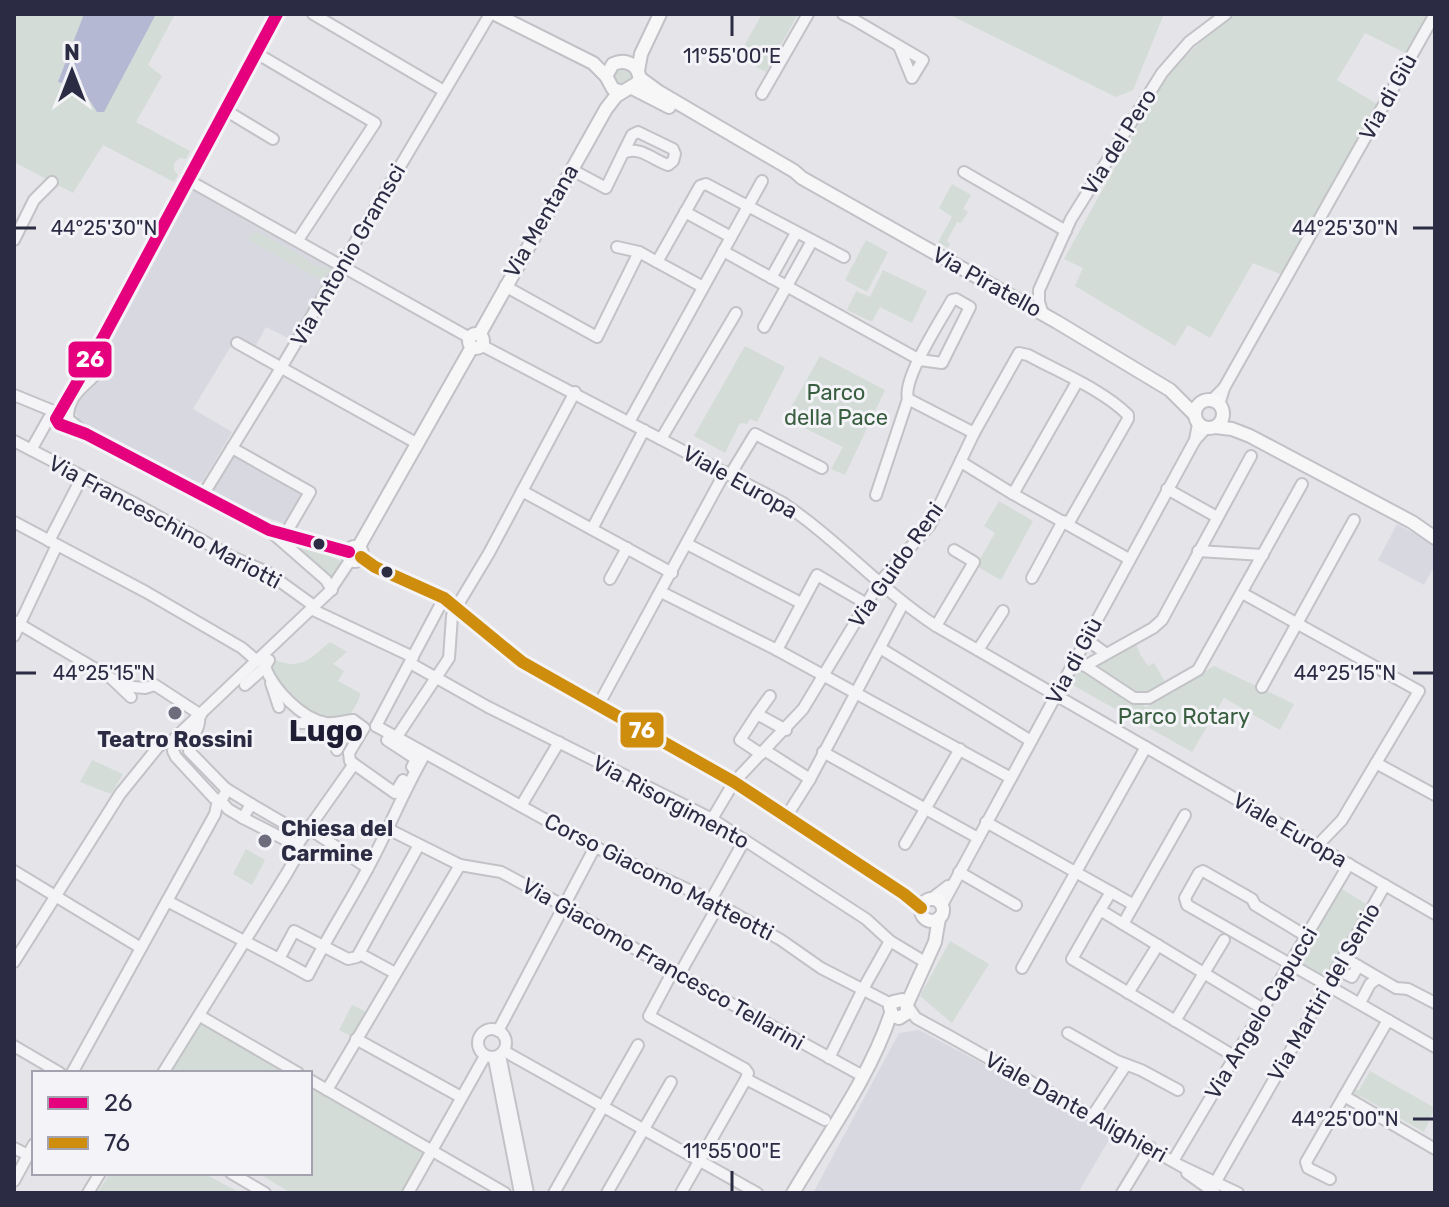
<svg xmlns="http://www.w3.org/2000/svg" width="1449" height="1207" font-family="Rubik,sans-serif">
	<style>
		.built { fill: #d8d8e1 }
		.green { fill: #d3dcd6 }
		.water { fill: #b4b8d3 }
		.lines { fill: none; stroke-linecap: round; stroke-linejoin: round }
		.minor-casing { stroke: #c2c2c7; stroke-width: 14 }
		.major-casing { stroke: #c1c1c7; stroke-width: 16 }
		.minor { stroke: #f4f4f6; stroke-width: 10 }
		.major { stroke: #f7f7f8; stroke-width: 12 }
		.bus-1-casing { stroke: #f3f3f8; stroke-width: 18 }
		.bus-2-casing { stroke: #f3f3f8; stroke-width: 18 }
		.bus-1 { stroke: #e5007d; stroke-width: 12 }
		.bus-2 { stroke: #ce8d0d; stroke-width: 12 }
		.ticks { fill: none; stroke: #2b2b43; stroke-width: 3 }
		.bus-dot { fill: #2b2b43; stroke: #f3f3f8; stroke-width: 3 }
		.poi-dot { fill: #6c6c7d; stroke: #f3f3f8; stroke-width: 3 }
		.labels { text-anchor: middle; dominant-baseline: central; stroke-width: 6; stroke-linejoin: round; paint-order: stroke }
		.street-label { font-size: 22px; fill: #2b2b43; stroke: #f3f3f8 }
		.park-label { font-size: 22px; fill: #395e3f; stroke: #f3f3f8 }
		.poi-label { font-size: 22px; font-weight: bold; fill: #2b2b43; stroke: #f3f3f8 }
		.district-label { font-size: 30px; font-weight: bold; fill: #1e1d34; stroke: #f3f3f8 }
		.ticks-label { font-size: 20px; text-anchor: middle; fill: #2b2b43; stroke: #f3f3f8; stroke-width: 6; stroke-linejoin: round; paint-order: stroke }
		.line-badge { stroke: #f3f3f8; stroke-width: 3 }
		.badge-label { font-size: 22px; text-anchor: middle; font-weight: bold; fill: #fff }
	</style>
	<rect width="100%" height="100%" fill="#e5e5e9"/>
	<g class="built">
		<path d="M189,185L334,265L290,339L266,327L255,347L236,337L234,341L193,409L232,432L203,481L196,484L80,422L74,410L81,394L93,379H99L105,371L110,355L106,345L109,339Z"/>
		<path d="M235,453L305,493L288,525L257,514L245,513L213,497L210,490Z"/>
		<path d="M1397,524L1435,545V565L1424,585L1378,560Z"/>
		<path d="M919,1030L1113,1133L1078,1193H813L899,1033Z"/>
	</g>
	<g class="green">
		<path d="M14,14H175L148,65L162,76L136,122L190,151L186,159L180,158L174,163V170L178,175L174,182L103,145L73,193L16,163L14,166Z"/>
		<path d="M762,14H798L766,72L738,57Z"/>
		<path d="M948,14H1164L1133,90L1116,97Z"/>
		<path d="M1236,14H1428L1407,54L1365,33L1337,80L1377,104L1282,275L1253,263L1210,338L1188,325L1175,346L1075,286L1083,268L1064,259L1157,92L1175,67L1197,45Z"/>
		<path d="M627,65L633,75L632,81L619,88L609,73L612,67Z"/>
		<path d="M952,184L971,195L963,209L968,212L961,223L957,222L947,241L950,244L948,248L938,242L952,217L939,208Z"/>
		<path d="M258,232L297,253L315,266L331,269L323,281L248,240L250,235Z"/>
		<path d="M866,240L888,252L867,292L845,280Z"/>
		<path d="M883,270L927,291L912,323L880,307L872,322L847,310L856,291L870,297Z"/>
		<path d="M745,346L785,367L757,422L750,419L747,424L740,423L725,453L694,436Z"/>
		<path d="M820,356L885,390L845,475L831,469L843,447L785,418Z"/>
		<path d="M999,501L1033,521L1001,580L976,566L995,533L984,526Z"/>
		<path d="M294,541L341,561L343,563L334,582L290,546Z"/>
		<path d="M1135,641L1140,654L1148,666L1154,663L1165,682L1153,692L1141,694L1096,667L1103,658Z"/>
		<path d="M330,642L347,652L333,664L344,671L338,681L360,693C360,699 357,703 353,710C333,742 276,690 271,667L275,660C301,671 311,658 330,642Z"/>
		<path d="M1214,666L1294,704L1280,730L1224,698L1192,752L1069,683L1077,667L1146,707Z"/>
		<path d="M92,760L123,774L111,794L80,782Z"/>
		<path d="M246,849L265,860L252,885L233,874Z"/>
		<path d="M1340,888L1368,905L1325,980L1297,961Z"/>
		<path d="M950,941L989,964L952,1023L920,996Z"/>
		<path d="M352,1005L367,1012L353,1037L339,1030Z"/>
		<path d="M201,1024L286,1073H170Z"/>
		<path d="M1370,1071L1435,1108L1424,1132L1360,1096L1357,1100L1350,1096L1354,1088L1359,1090Z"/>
		<path d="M310,1087L424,1152L401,1193H291L258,1173H310Z"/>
		<path d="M110,1173H203L235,1190L233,1193L98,1192Z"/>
	</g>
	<path class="water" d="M84,14H156L104,112H97L85,93H79L74,86L58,82Z"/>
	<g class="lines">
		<defs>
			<g id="minor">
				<path d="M277,14L104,336L56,419L59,424L86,434L269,530L349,552"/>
				<path d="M313,14L444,91"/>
				<path d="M843,14L853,19L923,60L912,78L899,46"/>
				<path d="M256,53L375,123L298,240"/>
				<path d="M762,94L808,14"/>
				<path d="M225,110L273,139"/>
				<path d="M576,172L606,188L623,153C639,145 653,160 668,165L673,161L675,154L673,149L638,132L632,135L623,153"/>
				<path d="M964,172L1066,231"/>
				<path d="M188,180L470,338"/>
				<path d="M685,212L731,237"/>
				<path d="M14,240L34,200L52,182"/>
				<path d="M617,247L639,252L703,287"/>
				<path d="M723,251L920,360L942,363L970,307L956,299L952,300C941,320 902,379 908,399L876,495"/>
				<path d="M657,262L700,186L706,184L844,257"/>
				<path d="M771,278L796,233"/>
				<path d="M505,286L597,337L639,252"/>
				<path d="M1043,314L1039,302V290L1071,219L1162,73L1189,42L1226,14"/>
				<path d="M764,327L812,241"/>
				<path d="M237,343L418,444"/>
				<path d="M481,345L783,503C838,540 881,590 936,626L1435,914"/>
				<path d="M1224,388L1435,14"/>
				<path d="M14,395L58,413"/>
				<path d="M908,399L974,433"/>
				<path d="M1211,401L1224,388L1219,405"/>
				<path d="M629,422L762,181"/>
				<path d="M1198,424L1195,440L1206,428"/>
				<path d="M79,428L68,419C67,389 95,383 102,364C105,357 103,346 104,338"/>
				<path d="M661,439L736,313"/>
				<path d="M14,441L132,502L232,557L267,572L314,606"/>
				<path d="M232,448L310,492L286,533"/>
				<path d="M31,450L49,418"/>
				<path d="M961,462L1013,494L1129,559"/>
				<path d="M730,475L755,434L822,468"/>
				<path d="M1167,489L1217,517"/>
				<path d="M522,491L672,573"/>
				<path d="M1013,494L1077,382"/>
				<path d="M203,495L281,368L490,14"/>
				<path d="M14,522L146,592L242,648L257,661"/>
				<path d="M592,529L644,430"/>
				<path d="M270,531L326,580L332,590"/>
				<path d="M49,541L82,477"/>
				<path d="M687,544L801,603"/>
				<path d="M1198,551L1263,555"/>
				<path d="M1032,578L1063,521"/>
				<path d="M610,579L627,548"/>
				<path d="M661,592L777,650L1011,778"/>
				<path d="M1242,593L1419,691L1342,820L1317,846"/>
				<path d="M311,609L413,657"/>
				<path d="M14,621L111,678L131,697"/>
				<path d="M936,626L974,562L954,550"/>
				<path d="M14,636L57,545"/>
				<path d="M1086,639L1105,653"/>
				<path d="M880,648L1031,741"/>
				<path d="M777,650L817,575L865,603"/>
				<path d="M978,650L1003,611"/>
				<path d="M1075,659L1134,698H1149L1198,670L1302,484"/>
				<path d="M410,663L488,707L712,819L866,919L890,941L920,959"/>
				<path d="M1085,666L1153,628L1162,620L1251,456"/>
				<path d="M271,683L279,707"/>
				<path d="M245,685L265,667"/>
				<path d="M121,686L145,688L155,685L201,715"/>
				<path d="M1262,687L1354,520"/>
				<path d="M599,704L725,472"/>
				<path d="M757,714L770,696"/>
				<path d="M199,717C201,729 189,738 189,751L227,790L221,801L214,798L176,757L173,751L175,738L329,592L351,559"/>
				<path d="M301,723H319"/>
				<path d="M376,726L595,847L711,900L781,940L821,968L891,1004"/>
				<path d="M376,726L444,598"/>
				<path d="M396,738L449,658L452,616L456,608L489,553L575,392"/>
				<path d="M387,740L416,759L412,767"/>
				<path d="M337,750L353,720"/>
				<path d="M766,751L810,779"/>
				<path d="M823,752L978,838"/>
				<path d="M761,754L740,740L757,714L786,730"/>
				<path d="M1376,763L1435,795"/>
				<path d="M354,764L395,793L403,780"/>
				<path d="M221,801L228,809L243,818L251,804L225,788"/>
				<path d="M251,804L304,835"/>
				<path d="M521,806L559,742"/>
				<path d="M786,817L810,779L903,604"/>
				<path d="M243,818L288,841L298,844"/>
				<path d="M712,819L734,782L803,709L879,583L930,525L974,433L1019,353L1028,355C1059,372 1103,390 1128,415V419L1068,524"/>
				<path d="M986,822L1111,892"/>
				<path d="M308,828L368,868"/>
				<path d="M388,829L460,865L501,872L564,906L679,975L861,1075"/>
				<path d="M905,844L960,749"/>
				<path d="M419,845L357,957L348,959L294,931L279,959L308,975C327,937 350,902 369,866C389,829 404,790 425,754"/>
				<path d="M14,871L141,948"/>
				<path d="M959,872L1016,905"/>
				<path d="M931,899L948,886"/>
				<path d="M711,900L744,841"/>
				<path d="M167,901L279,959"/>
				<path d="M942,905L1195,440"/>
				<path d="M1134,905L1111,892L1100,910L1123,924L1185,815"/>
				<path d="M1100,910L1072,959L1234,1056"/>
				<path d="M1123,924L1263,1009"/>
				<path d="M1306,936L1255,905L1252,899L1203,871L1199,873L1185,898L1187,905L1435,1047"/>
				<path d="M360,954L395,973"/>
				<path d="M1343,957L1396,988L1408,989L1435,1003"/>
				<path d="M14,962L120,794L158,747L165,742L173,743"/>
				<path d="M1022,968L1146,747"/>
				<path d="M1336,969L1352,977L1358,966"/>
				<path d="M673,971L649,1016L745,1069L748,1073L746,1079L825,1120"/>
				<path d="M679,975L719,904"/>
				<path d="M1128,993L1158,945"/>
				<path d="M1360,1003L1370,984L1378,978"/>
				<path d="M909,1008L916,1018L949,1036L1181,1166L1238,1193"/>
				<path d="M200,1016L298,1073"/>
				<path d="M1175,1021L1224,940"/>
				<circle cx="492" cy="1043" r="14"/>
				<path d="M498,1031L595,847"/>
				<path d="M1068,1033L1117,1061L1141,1070L1178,1090"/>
				<path d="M356,1039L461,1097"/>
				<path d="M14,1046L60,1073"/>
				<path d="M504,1051L757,1193"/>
				<path d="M500,1055L528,1193"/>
				<path d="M829,1058L863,989L890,941"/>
				<path d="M494,1059L520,1193"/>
				<path d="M72,1073L215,814L218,800"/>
				<path d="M163,1073L287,873L299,852L298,844L304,835L354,764L350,761L349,753L364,728L353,720C344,721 335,724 326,723C301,718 274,690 265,667L269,660"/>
				<path d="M310,1080L505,1193"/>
				<path d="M327,1090L460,865"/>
				<path d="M1344,1096L1435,1149"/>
				<path d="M1093,1115L1126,1065"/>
				<path d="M14,1148L28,1155"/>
				<path d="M1173,1161L1349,864"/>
				<path d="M231,1173L265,1193"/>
				<path d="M1187,1173L1215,1193"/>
				<path d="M1330,1179L1308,1168L1306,1162L1388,1020"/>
				<path d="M14,1181L34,1144"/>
				<path d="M1211,1190L1385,885"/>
				<path d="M88,1193L100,1173"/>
				<path d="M408,1193L485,1056"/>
				<path d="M554,1193L638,1045"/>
				<path d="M607,1193L671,1082"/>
				<path d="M681,1193L746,1079"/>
				<path d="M1122,1193L1150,1147"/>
			</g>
			<g id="major">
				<path d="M495,14L593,63L606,76"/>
				<path d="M638,71L641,54L660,14"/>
				<path d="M640,78L659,92L794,171L802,178L1057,322L1170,390L1195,415"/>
				<path d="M632,88L669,107"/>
				<circle cx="476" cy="341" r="7"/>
				<path d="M479,335L606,109L616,96L639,82C641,66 627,58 613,64L606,76L613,89L622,92"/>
				<circle cx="1209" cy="414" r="14"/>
				<path d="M1215,427L1232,429L1250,436L1412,522L1435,538"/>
				<circle cx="355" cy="554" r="7"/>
				<path d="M358,548L472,347"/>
				<path d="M361,557L375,567L444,598L522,662L734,782L904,894L921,908"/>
				<circle cx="932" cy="910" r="11"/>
				<path d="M907,1004L902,1000L893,1002L890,1007L892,1015L899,1018L907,1013V1004L935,942L939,918"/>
				<path d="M793,1193C826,1137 871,1075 891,1013"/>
			</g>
		</defs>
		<use href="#minor" class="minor-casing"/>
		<use href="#major" class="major-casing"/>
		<use href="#minor" class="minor"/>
		<use href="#major" class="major"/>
		<defs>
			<path id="bus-1" d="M277,14L104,336L56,419L59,424L86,434L269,530L349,552"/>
			<path id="bus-2" d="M361,557L375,567L444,598L522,662L734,782L904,894L921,908"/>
		</defs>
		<use href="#bus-1" class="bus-1-casing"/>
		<use href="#bus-2" class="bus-2-casing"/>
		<use href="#bus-1" class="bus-1"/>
		<use href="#bus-2" class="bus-2"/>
	</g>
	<path class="ticks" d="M732,16V36M16,228H36M1413,228H1433M16,673H36M1413,673H1433M1413,1119H1433M732,1171V1191"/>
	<g class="bus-dot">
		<circle cx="319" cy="544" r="7"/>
		<circle cx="387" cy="572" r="7"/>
	</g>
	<g class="poi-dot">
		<circle cx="175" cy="713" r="8"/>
		<circle cx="265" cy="841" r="8"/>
	</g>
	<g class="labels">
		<g class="street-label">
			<text transform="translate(1388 97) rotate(-61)">Via di Giù</text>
			<text transform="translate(1119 142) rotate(-58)">Via del Pero</text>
			<text transform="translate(541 221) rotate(-60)">Via Mentana</text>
			<text transform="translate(348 255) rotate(-60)">Via Antonio Gramsci</text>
			<text transform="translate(987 282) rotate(29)">Via Piratello</text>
			<text transform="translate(740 482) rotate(29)">Viale Europa</text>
			<text transform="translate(165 522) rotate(28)">Via Franceschino Mariotti</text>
			<text transform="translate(896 565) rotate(-55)">Via Guido Reni</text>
			<text transform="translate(1074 661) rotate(-62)">Via di Giù</text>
			<text transform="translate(671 802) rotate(28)">Via Risorgimento</text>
			<text transform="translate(1290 830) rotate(30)">Viale Europa</text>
			<text transform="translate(659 877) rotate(27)">Corso Giacomo Matteotti</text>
			<text transform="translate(663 964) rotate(30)">Via Giacomo Francesco Tellarini</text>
			<text transform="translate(1324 992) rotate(-60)">Via Martiri del Senio</text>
			<text transform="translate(1261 1013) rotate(-59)">Via Angelo Capucci</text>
			<text transform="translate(1076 1107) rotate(29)">Viale Dante Alighieri</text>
		</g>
		<g class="park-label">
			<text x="836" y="392">Parco<tspan x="836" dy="25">della Pace</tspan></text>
			<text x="1184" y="716">Parco Rotary</text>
		</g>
		<g class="poi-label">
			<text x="175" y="739">Teatro Rossini</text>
			<text x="281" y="828" text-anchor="start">Chiesa del<tspan x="281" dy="25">Carmine</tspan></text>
		</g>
		<g class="district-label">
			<text x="326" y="731">Lugo</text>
		</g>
	</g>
	<g class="ticks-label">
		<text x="732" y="63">11°55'00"E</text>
		<text x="104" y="235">44°25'30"N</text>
		<text x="1345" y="235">44°25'30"N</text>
		<text x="104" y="680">44°25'15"N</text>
		<text x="1345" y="680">44°25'15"N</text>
		<text x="1345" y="1126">44°25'00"N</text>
		<text x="732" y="1158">11°55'00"E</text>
	</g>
	<g class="line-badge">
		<rect x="67" y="340" width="46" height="39" rx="8" fill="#e5007d"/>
		<rect x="619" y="711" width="46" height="38" rx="8" fill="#ce8d0d"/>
	</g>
	<g class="badge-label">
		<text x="90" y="367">26</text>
		<text x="642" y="738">76</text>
	</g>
	<rect width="1449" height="1207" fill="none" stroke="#2b2b43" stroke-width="32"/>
	<rect x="32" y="1071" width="280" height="104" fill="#f3f3f8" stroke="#a3a3b0" stroke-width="2"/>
	<rect x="48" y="1097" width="40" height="12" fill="#e5007d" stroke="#a3a3b0" stroke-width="2"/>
	<text x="104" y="1111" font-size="24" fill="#2b2b43">26</text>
	<rect x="48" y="1137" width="40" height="12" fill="#ce8d0d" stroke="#a3a3b0" stroke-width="2"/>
	<text x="104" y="1151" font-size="24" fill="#2b2b43">76</text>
	<g transform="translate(72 72)" stroke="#f3f3f8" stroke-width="6" paint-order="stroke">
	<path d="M0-6L14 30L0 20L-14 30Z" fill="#2b2b43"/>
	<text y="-12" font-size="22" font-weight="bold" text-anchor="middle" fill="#2b2b43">N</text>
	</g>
</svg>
